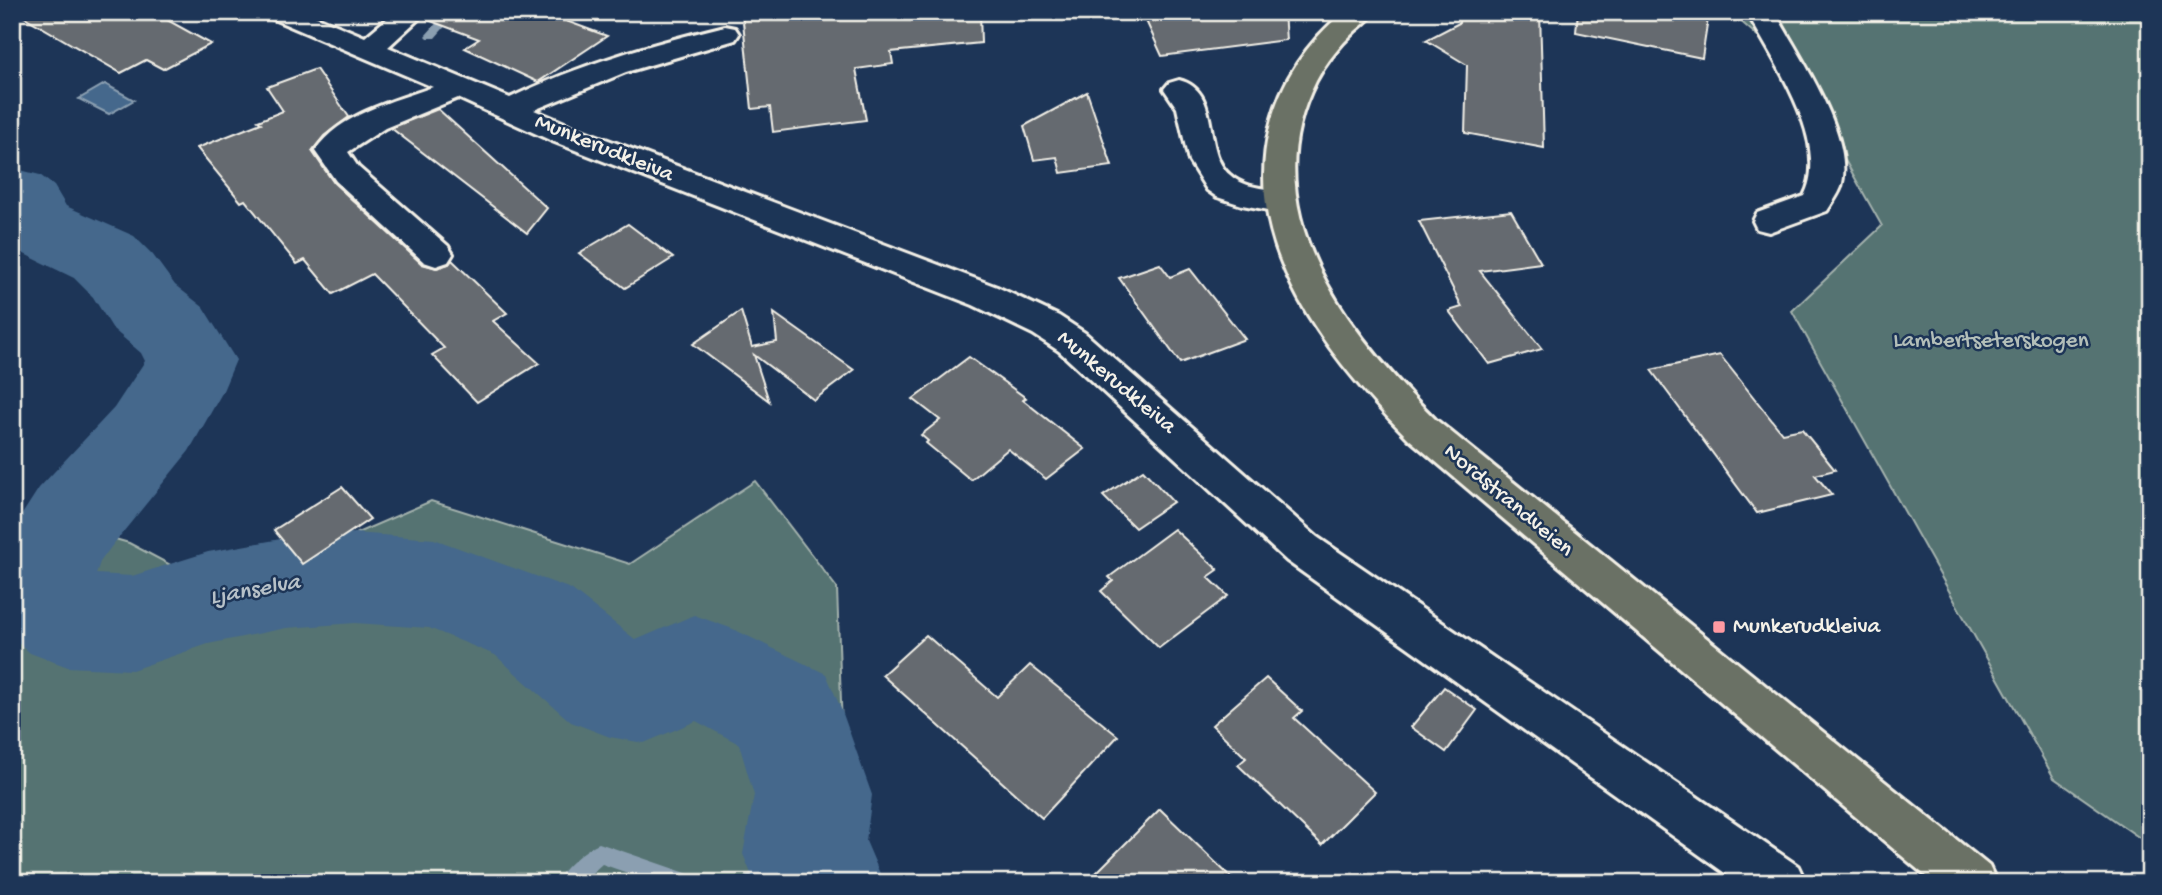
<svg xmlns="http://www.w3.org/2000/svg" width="2162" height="895" font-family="'Gochi Hand',sans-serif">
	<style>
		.green { fill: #547372; stroke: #a4b2ad; stroke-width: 2 }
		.water { fill: #45688c; stroke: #8b9fb1; stroke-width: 2 }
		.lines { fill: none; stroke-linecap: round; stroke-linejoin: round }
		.stream { fill: #8b9fb1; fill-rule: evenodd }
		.river { fill: #45688c; fill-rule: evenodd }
		.building { fill: #656a70; stroke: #f4f1e8; stroke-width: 2 }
		.minor-casing { stroke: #f4f1e8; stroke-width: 6 }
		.major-casing { stroke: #f4f1e8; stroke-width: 6 }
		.minor { fill: #1d3557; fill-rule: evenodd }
		.major { fill: #6b7165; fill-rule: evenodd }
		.poi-dot { fill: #ff9aa2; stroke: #1d3557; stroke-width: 2.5 }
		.labels { text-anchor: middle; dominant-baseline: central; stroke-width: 5; stroke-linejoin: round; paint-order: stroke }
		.street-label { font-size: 23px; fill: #f4f1e8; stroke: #1d3557 }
		.park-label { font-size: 23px; fill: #b4bfb9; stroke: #1d3557 }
		.poi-label { font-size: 23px; fill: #f4f1e8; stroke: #1d3557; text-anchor: start }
		.water-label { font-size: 24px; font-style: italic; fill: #b7c1c8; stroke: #1d3557 }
	</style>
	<rect width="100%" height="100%" fill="#1d3557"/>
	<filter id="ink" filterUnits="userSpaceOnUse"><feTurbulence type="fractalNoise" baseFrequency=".0143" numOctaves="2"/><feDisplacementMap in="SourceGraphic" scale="14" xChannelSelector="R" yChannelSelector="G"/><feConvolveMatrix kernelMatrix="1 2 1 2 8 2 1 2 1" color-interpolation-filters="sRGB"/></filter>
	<g filter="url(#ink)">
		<g class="green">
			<path d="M1730,12H2150V845L2054,778L1792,311L1882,226L1792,66Z"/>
			<path d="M755,481L837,588L847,872L857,883H12V573L91,532L129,543L193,577L288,563L431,501L630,564Z"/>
		</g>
		<path class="water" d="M105,84L134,100L109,114L79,99Z"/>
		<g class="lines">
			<g class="stream">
				<path d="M454,12L463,15L449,22L435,38H427L425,36L441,18Z"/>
				<path d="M599,843L686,873L693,876L696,883H656L602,864L581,883H556C562,868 585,849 599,843Z"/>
				<path d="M804,844L811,847L814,854L811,861L772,883H742L745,876Z"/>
			</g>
			<path class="river" d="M12,168L40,175L54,186L66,206L134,236L153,255L175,285L203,307L236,360L222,393L189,451L111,547L100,562L96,574L132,576L208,552L286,538L355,533L434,539L571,589L636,640L694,615L733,629L826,674L842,711L872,795L866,841L884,883H755L743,854L754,795L739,744L696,721L644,743L610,737L571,722L495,655L429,628L355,623L286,628L208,644L132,670L68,667L30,653L12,637V530L39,488L114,408L145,361L141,353L113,329L93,297L74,278L12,248Z"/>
		</g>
		<g class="building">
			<path d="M16,12H153L211,44L163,69L146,60L121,73Z"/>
			<path d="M429,12H542L607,36L538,82L465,48L479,39L423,18Z"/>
			<path d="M742,12H980L981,43L891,52L893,64L856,69L866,120L773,132L770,107L752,109Z"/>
			<path d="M1142,12H1284L1286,40L1162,56Z"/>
			<path d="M1460,12H1540L1544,148L1465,133L1467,65L1426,40L1459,23Z"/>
			<path d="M1578,12H1709L1702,58L1576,32Z"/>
			<path d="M316,69L349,117L324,136L312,151L334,183L422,264L437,268L449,264L452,260L507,313L493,321L539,363L477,402L432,355L444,348L372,274L333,294L305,260L297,264L245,200L241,202L197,148L261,123L258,121L283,111L267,87Z"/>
			<path d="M1087,92L1112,166L1061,173L1057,157L1034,160L1024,126Z"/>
			<path d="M438,109L547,208L527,233L391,128Z"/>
			<path d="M1511,211L1541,263L1480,271L1542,349L1489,364L1449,311L1462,307L1419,221Z"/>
			<path d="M628,224L673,258L625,288L579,253Z"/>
			<path d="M1160,264L1170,277L1190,269L1245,339L1180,363L1119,278Z"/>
			<path d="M741,311L752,347L777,342L774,313L854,370L814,400L754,355L769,401L693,344Z"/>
			<path d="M1720,355L1782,433L1802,429L1835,470L1815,475L1832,495L1757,513L1651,370Z"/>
			<path d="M969,357L1026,398L1023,400L1085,449L1046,479L1008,449L971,480L926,443L928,441L921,435L940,420L913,399Z"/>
			<path d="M1143,470L1173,502L1135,528L1103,496Z"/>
			<path d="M342,487L370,519L302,564L274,530Z"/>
			<path d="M1174,529L1218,570L1208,577L1228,596L1159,648L1101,591L1113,581L1109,577Z"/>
			<path d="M926,635L997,697L1030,665L1118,736L1042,818L882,675Z"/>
			<path d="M1266,678L1302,711L1294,718L1375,792L1322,845L1238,765L1246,758L1212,725Z"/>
			<path d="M1444,687L1477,710L1446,752L1411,727Z"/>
			<path d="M1160,809L1237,883H1086Z"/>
		</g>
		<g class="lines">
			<defs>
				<g id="minor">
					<path d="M267,12H305L365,37L395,12H426L388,47L510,98C578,65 651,44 725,26L735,28L739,34L735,40L626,72L534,110L574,127L997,287L1059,316L1085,333L1317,537L1798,866L1806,883H1739L1287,561L1059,351L1033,334L973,305L552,141L458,98L385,128L348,152L358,167L448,246L453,254L448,262L436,266L424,262L336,181L315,151C339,114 394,101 433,87L271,18Z"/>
					<path d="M1747,12H1775C1798,55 1856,137 1841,187C1838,195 1832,203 1827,211L1769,232L1757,229L1753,221L1757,213L1804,196C1832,143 1772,59 1747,12Z"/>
					<path d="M1179,80C1223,91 1201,151 1230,175C1246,190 1271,188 1291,193L1296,201L1291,209L1280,212L1242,205L1217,197L1207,190L1189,161L1177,108L1164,89L1169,83Z"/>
				</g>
				<path id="major" d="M1344,12H1375C1369,20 1362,25 1355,31C1340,45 1326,62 1316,81C1250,210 1347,332 1435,419L1989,866L1997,883H1934L1409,439C1329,358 1240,248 1270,127C1280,82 1308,41 1344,12Z"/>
			</defs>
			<use href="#minor" class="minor-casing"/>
			<use href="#major" class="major-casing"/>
			<use href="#minor" class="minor"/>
			<use href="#major" class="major"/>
		</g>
	</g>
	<rect class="poi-dot" x="1712" y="620" width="14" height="14" rx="3.5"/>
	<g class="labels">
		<g class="street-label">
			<text transform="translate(604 149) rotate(22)">Munkerudkleiva</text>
			<text transform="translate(1116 383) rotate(40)">Munkerudkleiva</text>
			<text transform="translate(1508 501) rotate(40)">Nordstrandveien</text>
		</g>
		<g class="park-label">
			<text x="1991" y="341">Lambertseterskogen</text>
		</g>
		<g class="poi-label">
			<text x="1733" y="627">Munkerudkleiva</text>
		</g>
		<g class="water-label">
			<text transform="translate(255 591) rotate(-10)">Ljanselva</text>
		</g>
	</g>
	<rect width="2162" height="895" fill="none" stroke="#1d3557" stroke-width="42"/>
	<rect x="21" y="21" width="2120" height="853" fill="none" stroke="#f4f1e8" stroke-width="2.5" filter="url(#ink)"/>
</svg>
